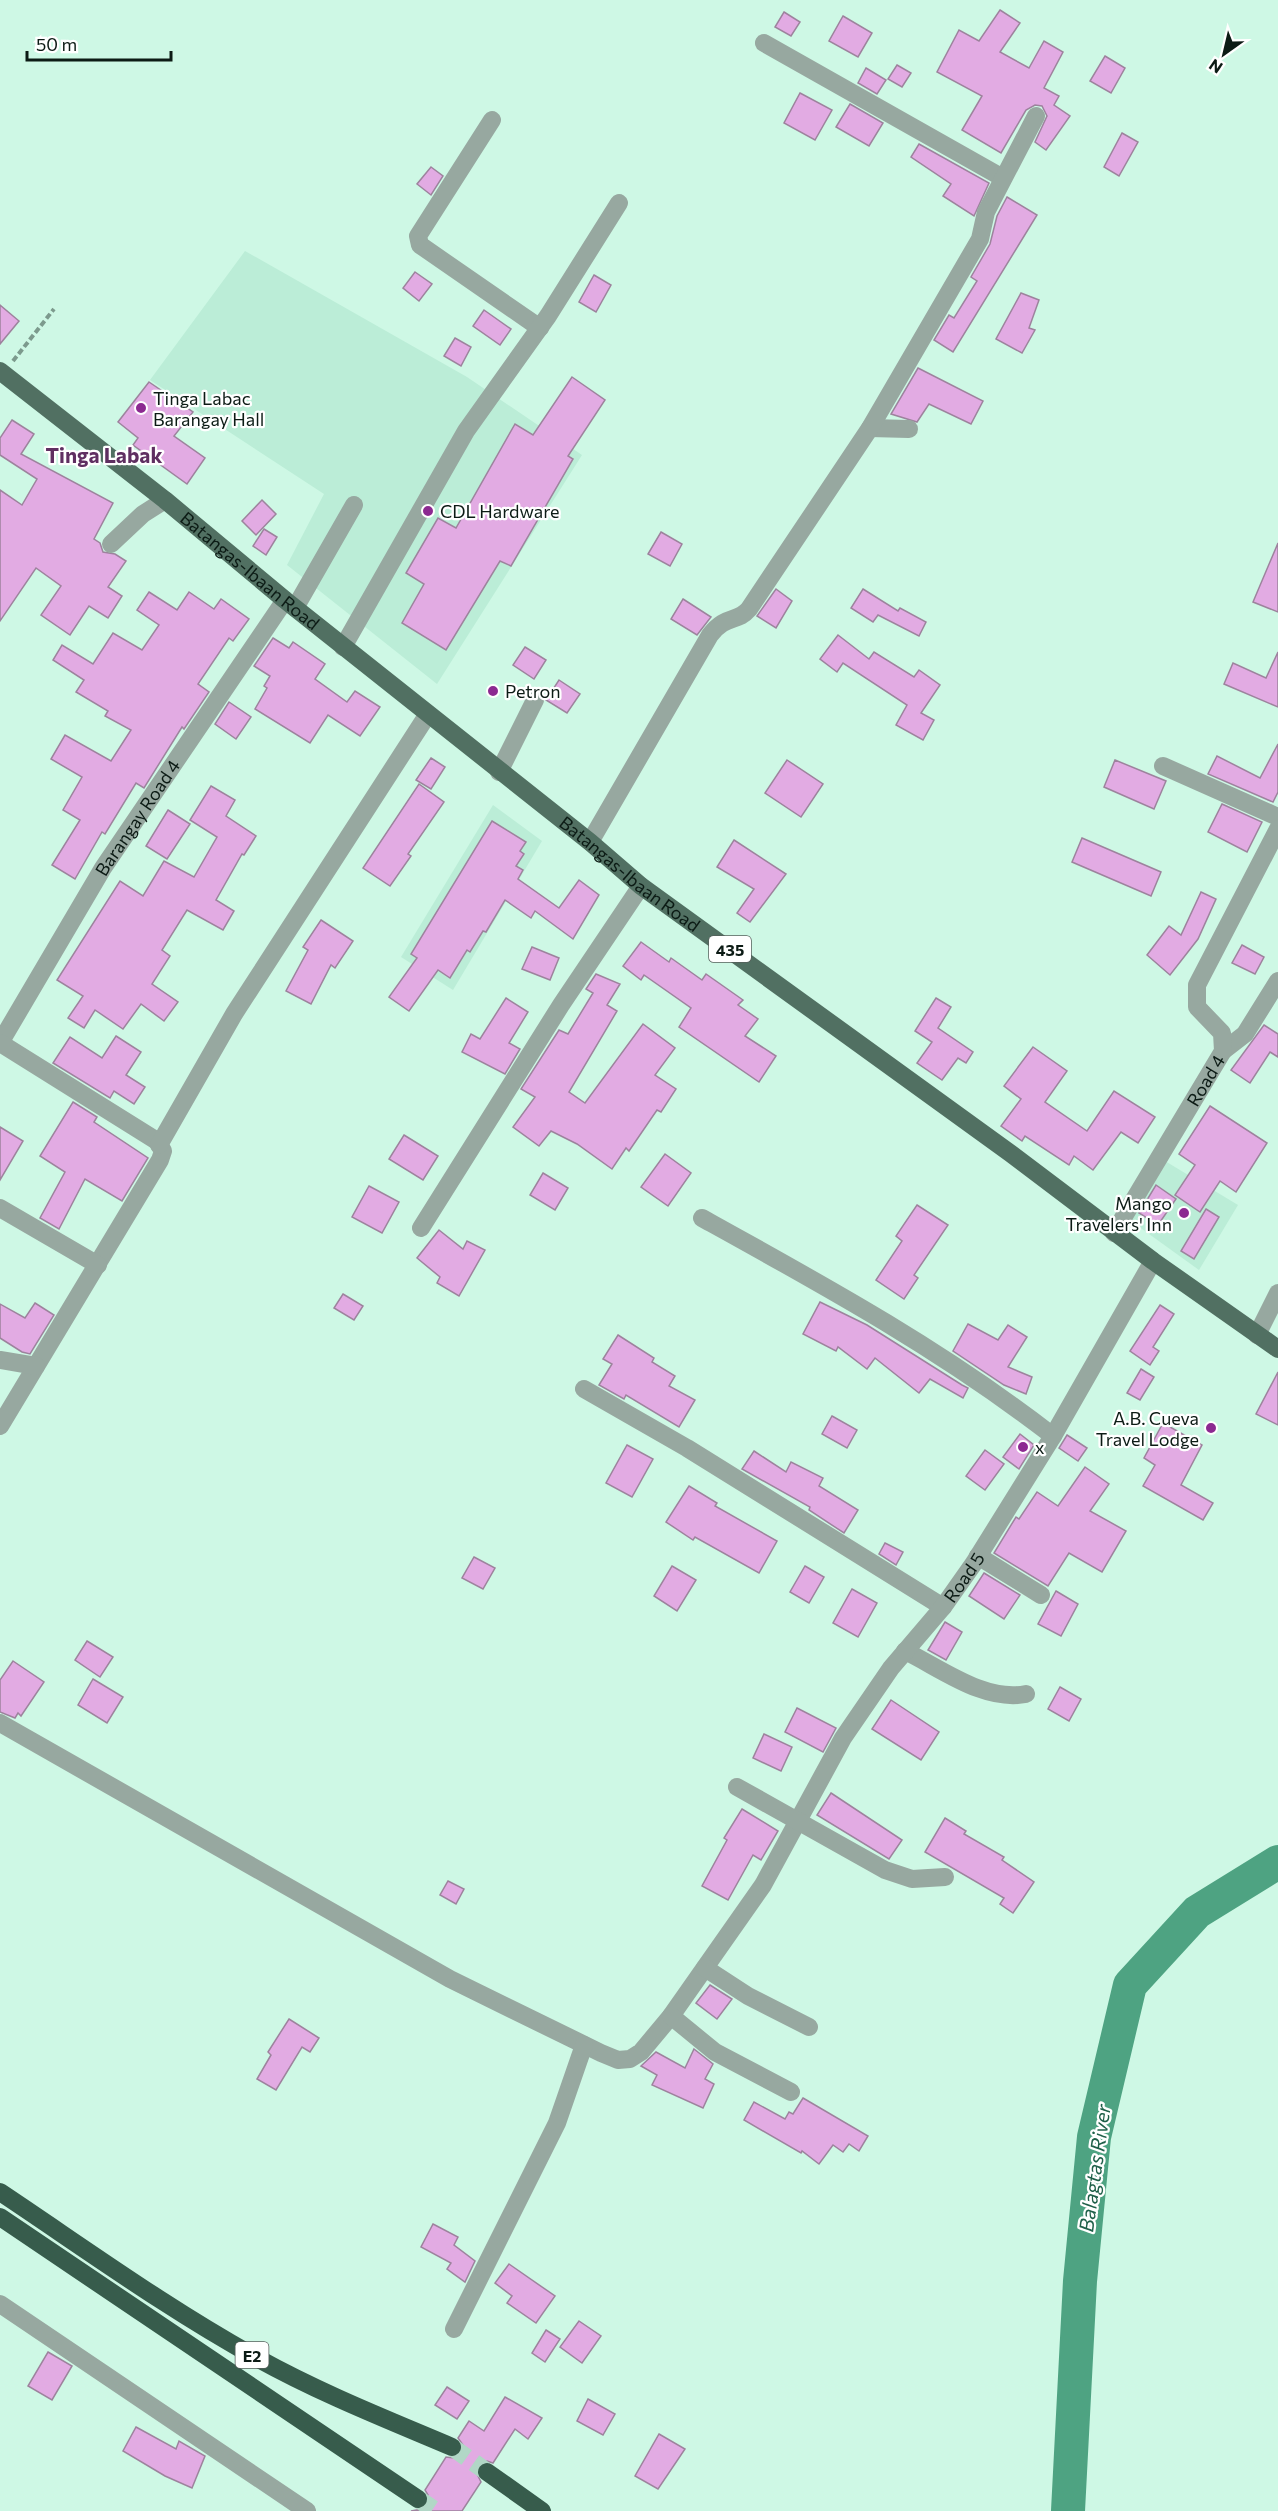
<svg xmlns="http://www.w3.org/2000/svg" width="1278" height="2511" font-family="Commissioner,sans-serif">
	<style>
		.built { fill: #bbedd7 }
		.lines { fill: none; stroke-linecap: round; stroke-linejoin: round }
		.river { stroke: #4ea382; stroke-width: 34 }
		.building { fill: #e2abe3; stroke: #9d839d; stroke-width: 1.5 }
		.highway-tunnel { stroke: #b1d7c6; stroke-width: 18; stroke-dasharray: 18 9; stroke-linecap: butt }
		.path { stroke: #7c9a8d; stroke-width: 4; stroke-dasharray: 6 3; stroke-linecap: butt }
		.minor { stroke: #97a8a0; stroke-width: 18 }
		.major { stroke: #517062; stroke-width: 18 }
		.highway { stroke: #375c4c; stroke-width: 18 }
		.poi-dot { fill: #8c2991; stroke: #fff; stroke-width: 2 }
		.labels { text-anchor: middle; dominant-baseline: central; stroke-width: 4.5; stroke-linejoin: round; paint-order: stroke }
		.shield { fill: #fff; stroke: #555f5b; stroke-width: 1.5 }
		.shield-label { font-size: 16px; font-weight: bold; fill: #0c1b15 }
		.poi-label { font-size: 18px; fill: #0c1b15; stroke: #fff; text-anchor: start }
		.street-label { font-size: 18px; fill: #0c1b15; stroke: #fff }
		.water-label { font-size: 20px; font-style: italic; fill: #1f6049; stroke: #fff }
		.quarter-label { font-size: 21px; font-weight: bold; fill: #5f2f61; stroke: #fff }
	</style>
	<rect width="100%" height="100%" fill="#cef8e5"/>
	<g class="built">
		<path d="M245,251L467,377L582,455L437,684L287,565L324,494L150,380Z"/>
		<path d="M493,805L542,841L453,990L401,957Z"/>
		<path d="M1165,1161L1238,1205L1199,1270L1131,1221Z"/>
	</g>
	<g class="lines">
		<path class="river" d="M1068,2511L1080,2281L1094,2137L1130,1985L1197,1912L1278,1862"/>
	</g>
	<g class="building">
		<path d="M1000,10L1020,23L1000,52L1029,68L1044,41L1063,52L1044,88L1059,96L1054,105L1070,116L1046,150L1035,142L1047,116L1042,106L1035,105L1026,110L1001,153L962,130L982,96L937,72L959,30L979,41Z"/>
		<path d="M784,12L800,22L791,36L775,27Z"/>
		<path d="M843,16L872,33L858,57L829,41Z"/>
		<path d="M1105,56L1125,68L1111,93L1090,81Z"/>
		<path d="M897,65L911,73L902,87L888,79Z"/>
		<path d="M866,68L886,80L877,94L858,83Z"/>
		<path d="M800,93L832,110L815,140L784,123Z"/>
		<path d="M850,104L883,123L869,146L836,127Z"/>
		<path d="M1122,133L1138,142L1119,176L1104,167Z"/>
		<path d="M919,144L989,183L974,216L943,196L951,184L911,157Z"/>
		<path d="M431,167L443,176L431,195L417,184Z"/>
		<path d="M1007,197L1037,215L953,352L934,340L949,315L954,318L977,281L971,277L990,244L997,216Z"/>
		<path d="M415,272L432,284L419,301L403,288Z"/>
		<path d="M594,275L611,285L596,312L579,302Z"/>
		<path d="M1021,293L1039,300L1029,328L1035,330L1022,353L996,339Z"/>
		<path d="M0,305L19,321L0,344Z"/>
		<path d="M484,310L511,329L500,345L473,326Z"/>
		<path d="M455,338L471,347L461,366L444,356Z"/>
		<path d="M918,368L983,401L971,424L929,404L917,422L891,414Z"/>
		<path d="M572,377L605,400L568,456L573,459L511,566L500,561L446,650L402,623L424,584L406,573L438,518L456,528L515,424L533,435Z"/>
		<path d="M149,382L193,412L174,436L205,458L187,484L133,445L138,438L118,422Z"/>
		<path d="M12,420L34,434L21,454L113,503L94,539L100,543L103,552L115,554L126,561L108,587L122,596L108,618L89,606L70,635L41,615L61,586L36,568L0,621V490L22,505L37,479L0,455V438Z"/>
		<path d="M262,500L276,514L256,535L242,521Z"/>
		<path d="M264,529L277,537L266,555L253,546Z"/>
		<path d="M661,532L682,544L670,566L648,554Z"/>
		<path d="M1278,543V612L1253,602Z"/>
		<path d="M776,589L792,601L776,628L757,616Z"/>
		<path d="M863,589L898,611L900,608L926,622L919,636L878,615L873,622L851,608Z"/>
		<path d="M149,592L177,610L189,592L214,609L221,599L249,619L233,641L229,638L198,684L209,692L184,729L182,727L144,788L136,783L105,834L102,832L75,879L52,865L80,820L63,810L82,777L51,759L65,735L111,761L131,730L105,716L108,711L76,692L84,680L53,660L62,645L93,664L113,633L142,650L159,625L137,610Z"/>
		<path d="M683,599L711,617L697,635L671,619Z"/>
		<path d="M838,635L869,659L874,652L914,677L919,670L940,685L921,713L934,720L923,740L896,725L907,705L843,663L837,672L820,659Z"/>
		<path d="M273,638L289,648L293,642L325,664L315,679L347,702L355,691L380,707L360,736L328,715L310,743L255,709L267,688L264,686L270,676L254,666Z"/>
		<path d="M525,647L546,660L534,679L513,665Z"/>
		<path d="M1278,652V707L1224,684L1233,663L1266,678Z"/>
		<path d="M559,680L580,694L567,713L546,700Z"/>
		<path d="M229,702L251,717L236,739L215,724Z"/>
		<path d="M1278,744V792L1273,802L1208,774L1217,756L1260,778Z"/>
		<path d="M431,758L445,767L431,789L416,780Z"/>
		<path d="M787,760L823,784L801,817L765,793Z"/>
		<path d="M1115,760L1166,781L1154,809L1104,787Z"/>
		<path d="M419,784L444,802L408,854L411,856L390,886L363,868Z"/>
		<path d="M211,786L235,800L226,816L256,836L244,855L242,854L216,900L234,911L223,930L187,910L162,950L170,956L152,984L178,1002L164,1021L141,1004L123,1029L95,1010L84,1028L68,1018L83,996L57,980L120,881L143,896L164,861L194,877L217,837L190,820Z"/>
		<path d="M1222,804L1262,822L1247,852L1208,832Z"/>
		<path d="M168,810L190,824L167,859L146,846Z"/>
		<path d="M492,821L526,842L520,851L524,854L516,866L523,870L518,879L559,908L579,880L599,895L573,939L535,911L531,918L505,900L486,932L483,931L470,952L467,950L450,978L438,970L409,1011L389,997L417,958L411,954Z"/>
		<path d="M1082,838L1161,872L1151,896L1072,862Z"/>
		<path d="M734,840L786,874L750,922L737,913L754,889L717,867Z"/>
		<path d="M1201,892L1216,899L1198,939L1170,975L1147,955L1169,926L1181,935Z"/>
		<path d="M321,920L353,941L335,968L331,965L311,1004L286,991L308,950L303,947Z"/>
		<path d="M641,942L669,962L671,958L702,980L706,974L743,1000L738,1005L758,1019L745,1036L776,1056L759,1082L679,1027L691,1008L644,975L641,980L623,966Z"/>
		<path d="M1242,945L1264,957L1255,974L1232,963Z"/>
		<path d="M532,947L559,958L550,980L522,969Z"/>
		<path d="M596,974L620,984L607,1005L617,1011L569,1092L585,1103L643,1024L675,1048L655,1075L676,1089L661,1112L657,1110L629,1151L626,1148L612,1169L577,1144L551,1131L539,1146L513,1127L535,1097L521,1089L559,1030L568,1034L593,993L586,989Z"/>
		<path d="M506,998L528,1012L509,1043L520,1049L505,1074L462,1052L471,1034L480,1039Z"/>
		<path d="M936,998L951,1007L938,1028L973,1052L966,1063L958,1058L942,1080L917,1063L932,1042L915,1031Z"/>
		<path d="M1264,1025L1278,1034V1057L1270,1052L1250,1083L1231,1070Z"/>
		<path d="M116,1036L141,1052L126,1075L145,1087L134,1104L114,1091L110,1098L53,1063L70,1037L102,1058Z"/>
		<path d="M1033,1047L1067,1071L1045,1102L1087,1131L1114,1091L1155,1117L1138,1143L1121,1132L1093,1170L1074,1156L1069,1165L1025,1136L1022,1141L1001,1126L1021,1099L1004,1086Z"/>
		<path d="M73,1102L97,1117L94,1122L148,1158L122,1201L85,1179L59,1229L40,1218L65,1172L40,1156Z"/>
		<path d="M1210,1106L1267,1143L1236,1192L1220,1181L1200,1212L1175,1195L1195,1165L1179,1154Z"/>
		<path d="M0,1127L23,1141L0,1180Z"/>
		<path d="M404,1135L438,1156L423,1180L389,1159Z"/>
		<path d="M665,1154L691,1173L668,1206L641,1187Z"/>
		<path d="M543,1173L568,1188L555,1210L530,1195Z"/>
		<path d="M1156,1185L1176,1199L1158,1225L1139,1213Z"/>
		<path d="M369,1186L399,1202L382,1233L352,1217Z"/>
		<path d="M917,1205L948,1225L914,1275L918,1278L904,1299L876,1280L902,1241L896,1236Z"/>
		<path d="M1206,1209L1219,1217L1194,1259L1181,1251Z"/>
		<path d="M439,1230L463,1249L467,1241L485,1250L459,1296L437,1283L440,1277L417,1258Z"/>
		<path d="M343,1294L363,1306L354,1320L334,1308Z"/>
		<path d="M820,1302L867,1325L962,1385L968,1388L963,1398L930,1379L919,1393L875,1358L867,1369L838,1347L836,1351L803,1334Z"/>
		<path d="M35,1303L54,1315L30,1354L22,1352L0,1338V1304L25,1318Z"/>
		<path d="M1160,1305L1174,1314L1153,1347L1159,1351L1150,1365L1130,1351Z"/>
		<path d="M968,1324L998,1340L1008,1325L1027,1337L1008,1367L1032,1377L1026,1394L1004,1385L953,1351Z"/>
		<path d="M618,1335L654,1358L652,1362L675,1376L669,1386L695,1400L679,1427L626,1395L624,1399L599,1385L612,1364L603,1359Z"/>
		<path d="M1141,1369L1154,1377L1140,1400L1127,1393Z"/>
		<path d="M1278,1372V1425L1256,1414Z"/>
		<path d="M832,1416L857,1430L847,1448L822,1434Z"/>
		<path d="M1163,1423L1202,1445L1181,1485L1213,1503L1203,1520L1143,1486L1155,1465L1144,1458Z"/>
		<path d="M1020,1434L1034,1445L1019,1469L1003,1457Z"/>
		<path d="M1067,1435L1087,1448L1078,1461L1059,1448Z"/>
		<path d="M627,1445L653,1459L632,1497L606,1483Z"/>
		<path d="M985,1450L1004,1464L985,1490L966,1476Z"/>
		<path d="M754,1451L786,1472L791,1462L823,1478L819,1486L858,1510L844,1533L809,1510L810,1507L742,1469Z"/>
		<path d="M1085,1467L1109,1484L1090,1511L1126,1531L1102,1572L1069,1553L1048,1586L994,1553L1016,1517L1019,1519L1037,1492L1058,1506Z"/>
		<path d="M689,1486L717,1503L715,1506L777,1541L759,1573L695,1537L693,1540L666,1522Z"/>
		<path d="M885,1543L903,1552L896,1565L879,1554Z"/>
		<path d="M474,1557L495,1568L483,1589L462,1578Z"/>
		<path d="M672,1566L696,1580L677,1611L654,1596Z"/>
		<path d="M805,1566L824,1577L809,1603L790,1592Z"/>
		<path d="M984,1573L1020,1595L1004,1619L969,1596Z"/>
		<path d="M852,1589L877,1603L858,1637L833,1623Z"/>
		<path d="M1056,1591L1078,1604L1061,1636L1038,1624Z"/>
		<path d="M945,1622L962,1632L946,1660L928,1650Z"/>
		<path d="M87,1641L113,1657L100,1677L75,1660Z"/>
		<path d="M13,1661L44,1682L21,1716L18,1713L15,1718L0,1712V1680Z"/>
		<path d="M93,1679L123,1697L107,1723L78,1705Z"/>
		<path d="M1060,1687L1081,1699L1069,1721L1048,1709Z"/>
		<path d="M891,1700L939,1732L921,1760L872,1729Z"/>
		<path d="M797,1708L836,1728L823,1752L785,1732Z"/>
		<path d="M764,1734L792,1747L781,1771L753,1758Z"/>
		<path d="M831,1793L902,1840L889,1859L817,1815Z"/>
		<path d="M742,1809L778,1831L761,1860L753,1855L728,1900L702,1886L727,1840L724,1838Z"/>
		<path d="M945,1818L966,1831L964,1834L1004,1857L1002,1860L1034,1882L1013,1913L1000,1904L1004,1898L925,1852Z"/>
		<path d="M448,1881L464,1889L456,1904L440,1895Z"/>
		<path d="M710,1985L732,1999L717,2019L696,2003Z"/>
		<path d="M289,2019L319,2038L310,2052L302,2047L276,2090L257,2079L271,2055L268,2052Z"/>
		<path d="M694,2049L713,2064L705,2079L714,2084L703,2108L652,2085L657,2075L641,2066L656,2052L685,2068Z"/>
		<path d="M803,2098L868,2136L859,2151L849,2144L843,2152L833,2145L819,2164L802,2151L801,2153L744,2120L754,2102L785,2119L789,2112L793,2114Z"/>
		<path d="M433,2224L458,2237L454,2245L475,2261L465,2282L447,2269L451,2263L421,2247Z"/>
		<path d="M509,2264L555,2296L536,2323L507,2303L512,2296L495,2283Z"/>
		<path d="M579,2321L601,2336L582,2363L560,2347Z"/>
		<path d="M546,2330L560,2339L545,2362L532,2353Z"/>
		<path d="M48,2352L72,2366L52,2400L28,2386Z"/>
		<path d="M447,2387L469,2401L457,2419L435,2405Z"/>
		<path d="M505,2397L542,2418L528,2439L515,2429L493,2463L487,2461L478,2465L476,2472L481,2482L462,2511H411L422,2509L428,2505V2495L425,2490L446,2457L454,2458L462,2452L463,2445L458,2438L469,2421L484,2431Z"/>
		<path d="M588,2399L615,2414L603,2435L577,2421Z"/>
		<path d="M136,2427L176,2449L179,2441L205,2456L192,2488L165,2476L123,2451Z"/>
		<path d="M659,2434L685,2449L658,2489L635,2476Z"/>
	</g>
	<g class="lines">
		<g class="highway-tunnel">
			<path d="M452,2447L487,2472"/>
			<path d="M418,2499L436,2511"/>
		</g>
		<path class="path" d="M13,361L54,309"/>
		<g class="minor">
			<path d="M764,43L1003,178"/>
			<path d="M492,120L418,236L420,245L540,328"/>
			<path d="M870,428L909,429"/>
			<path d="M111,544L143,514L165,500"/>
			<path d="M295,608L354,505"/>
			<path d="M343,647L466,431L548,316L619,203"/>
			<path d="M1163,766L1278,817"/>
			<path d="M499,772L535,700"/>
			<path d="M590,842L710,635C726,614 737,623 749,609L870,428L980,239L986,212L1036,116"/>
			<path id="s1" d="M0,1043L103,868L285,600"/>
			<path d="M0,1043L157,1141L163,1151L160,1160L0,1426"/>
			<path d="M1223,1051L1245,1034L1278,981"/>
			<path d="M159,1145L234,1014L428,714"/>
			<path d="M0,1208L98,1265"/>
			<path d="M702,1218C825,1286 942,1350 1053,1436"/>
			<path d="M421,1228L561,1005L641,886"/>
			<path id="s2" d="M1114,1233L1223,1051L1222,1033L1197,1007V985L1278,829"/>
			<path d="M1257,1335L1278,1293"/>
			<path d="M0,1360L36,1366"/>
			<path d="M584,1389L687,1448L943,1607"/>
			<path d="M978,1556L1041,1595"/>
			<path d="M905,1651C942,1669 984,1702 1026,1694"/>
			<path id="s3" d="M0,1723L450,1979L601,2053L618,2060L630,2059L641,2052L671,2016L763,1885L843,1738L891,1668L943,1607L974,1563L1053,1436L1153,1261"/>
			<path d="M737,1787L885,1870L912,1879L945,1877"/>
			<path d="M705,1968L748,1996L809,2027"/>
			<path d="M671,2016L715,2052L791,2092"/>
			<path d="M0,2304L307,2511"/>
			<path d="M454,2329L557,2123L584,2045"/>
		</g>
		<path class="major" id="s4" d="M0,371L165,500L285,600L590,842L641,886L1010,1153L1153,1261L1278,1349"/>
		<g class="highway">
			<path d="M0,2192C84,2248 168,2309 257,2358C320,2393 386,2419 452,2447"/>
			<path d="M0,2217L418,2499"/>
			<path d="M487,2472L542,2511"/>
		</g>
	</g>
	<g class="poi-dot">
		<circle cx="141" cy="408" r="6"/>
		<circle cx="428" cy="511" r="6"/>
		<circle cx="493" cy="691" r="6"/>
		<circle cx="1184" cy="1213" r="6"/>
		<circle cx="1211" cy="1428" r="6"/>
		<circle cx="1023" cy="1447" r="6"/>
	</g>
	<g class="labels">
		<g class="shield">
			<rect x="709" y="936" width="42" height="26" rx="4.5"/>
			<rect x="235.5" y="2342" width="33" height="26" rx="4.5"/>
		</g>
		<g class="shield-label">
			<text x="730" y="949">435</text>
			<text x="252" y="2355">E2</text>
		</g>
		<g class="poi-label">
			<text x="153" y="398">Tinga Labac<tspan x="153" dy="21">Barangay Hall</tspan></text>
			<text x="440" y="511">CDL Hardware</text>
			<text x="505" y="691">Petron</text>
			<text x="1172" y="1203" text-anchor="end">Mango<tspan x="1172" dy="21">Travelers' Inn</tspan></text>
			<text x="1199" y="1418" text-anchor="end">A.B. Cueva<tspan x="1199" dy="21">Travel Lodge</tspan></text>
			<text x="1035" y="1447">x</text>
		</g>
		<g class="street-label">
			<text stroke="none"><textPath href="#s4" startOffset="320">Batangas-Ibaan Road</textPath></text>
			<text stroke="none"><textPath href="#s1" startOffset="264">Barangay Road 4</textPath></text>
			<text stroke="none"><textPath href="#s4" startOffset="806">Batangas-Ibaan Road</textPath></text>
			<text stroke="none"><textPath href="#s2" startOffset="178">Road 4</textPath></text>
			<text stroke="none"><textPath href="#s3" startOffset="1305">Road 5</textPath></text>
		</g>
		<g class="water-label">
			<text transform="translate(1094 2168) rotate(-82)">Balagtas River</text>
		</g>
		<g class="quarter-label">
			<text x="104" y="454">Tinga Labak</text>
		</g>
	</g>
	<g transform="translate(1224 54) rotate(214)" stroke="#ffffff" stroke-width="4.5" paint-order="stroke">
	<path d="M0-4.5L10 22L0 15L-10 22Z" fill="#0c1b15"/>
	<text y="-9" font-size="16" font-weight="bold" text-anchor="middle" fill="#0c1b15">N</text>
	</g>
	<path d="M27 51v9h144v-9" fill="none" stroke="#0c1b15" stroke-width="3"/>
	<text x="36" y="51" font-size="18" fill="#0c1b15" stroke="#ffffff" stroke-width="4.5" paint-order="stroke">50 m</text>
</svg>
